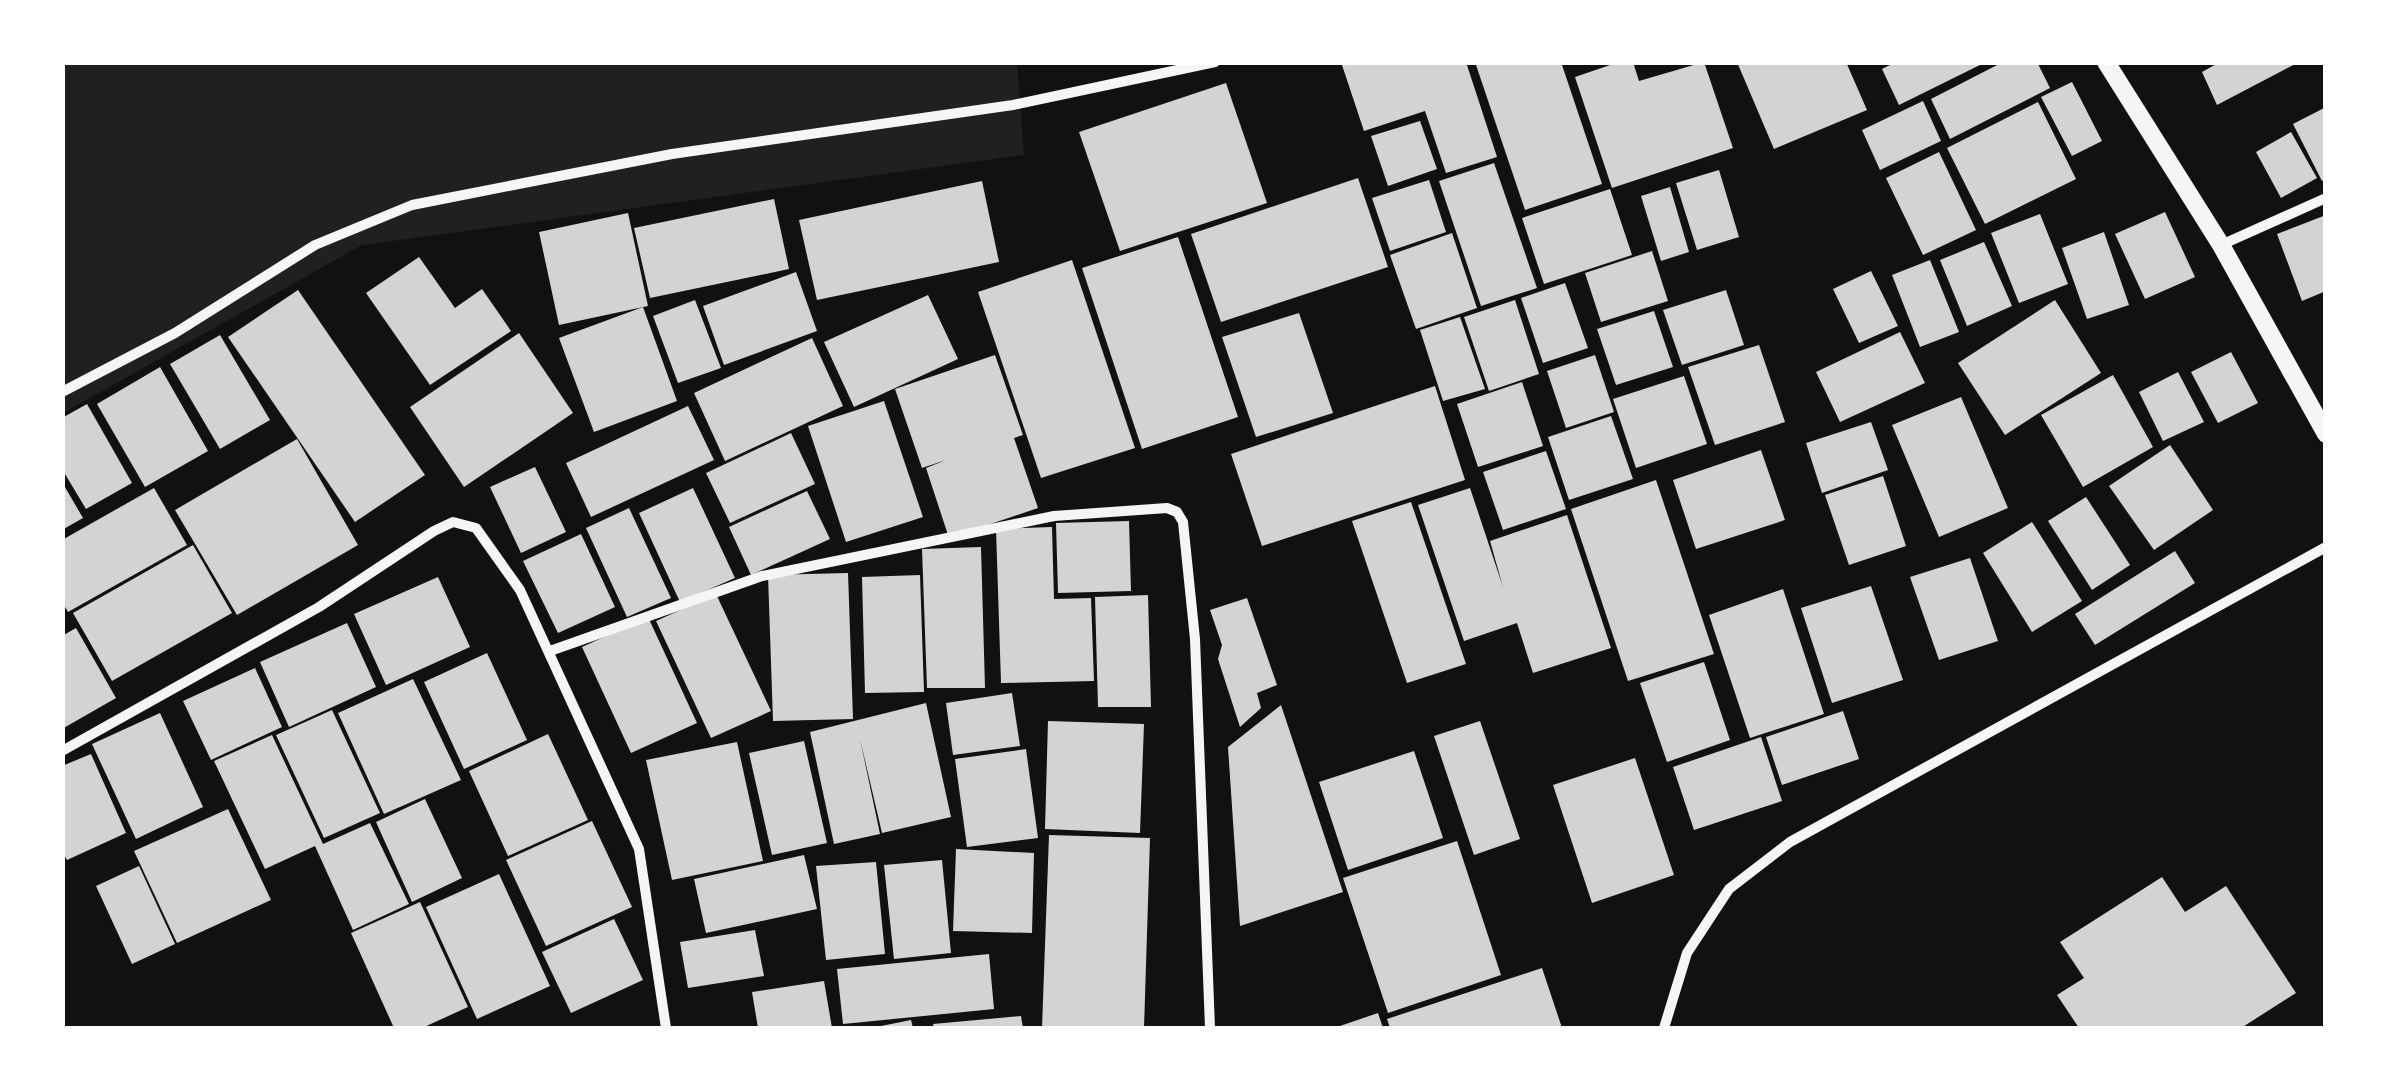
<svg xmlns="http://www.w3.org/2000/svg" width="2388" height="1091" font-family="'Times New Roman',serif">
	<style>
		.green { fill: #202020 }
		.building { fill: #d3d3d3 }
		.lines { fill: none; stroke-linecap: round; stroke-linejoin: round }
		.minor { stroke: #f5f5f5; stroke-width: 10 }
		.tertiary { stroke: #f5f5f5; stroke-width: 18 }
	</style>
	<rect width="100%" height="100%" fill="#111"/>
	<path class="green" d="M63,63H1017L1024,155L362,245L63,413Z"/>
	<g class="building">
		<path d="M1341,62H1466L1497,157L1446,173L1425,111L1364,131Z"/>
		<path d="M1475,62H1561L1602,184L1525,210Z"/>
		<path d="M1619,62H1633L1639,81L1704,62L1733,148L1612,188L1575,77Z"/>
		<path d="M1737,62H1846L1867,110L1774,149Z"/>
		<path d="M1896,62H1986L1899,105L1882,69Z"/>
		<path d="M2003,62H2037L2050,88L1950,139L1931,99Z"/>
		<path d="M2220,62H2299L2217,105L2202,72Z"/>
		<path d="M2072,82L2102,141L2072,156L2041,97Z"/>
		<path d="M1226,83L1267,203L1120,251L1079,132Z"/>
		<path d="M1923,101L1941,141L1880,170L1862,130Z"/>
		<path d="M2038,102L2076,179L1985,224L1947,148Z"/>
		<path d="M2326,107V179L2322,181L2293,124Z"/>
		<path d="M1420,121L1437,169L1388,186L1371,136Z"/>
		<path d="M2291,132L2317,178L2281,198L2256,152Z"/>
		<path d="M1939,152L1976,230L1923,255L1886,178Z"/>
		<path d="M1494,163L1537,288L1481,306L1439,181Z"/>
		<path d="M1719,170L1739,237L1697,250L1676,183Z"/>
		<path d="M1358,178L1388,267L1221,322L1191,234Z"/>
		<path d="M1429,180L1446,232L1390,251L1372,198Z"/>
		<path d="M982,181L999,262L817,300L799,220Z"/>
		<path d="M1670,187L1689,252L1661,261L1641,196Z"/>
		<path d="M1610,189L1632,255L1544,284L1522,218Z"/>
		<path d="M774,199L789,269L650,298L634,228Z"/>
		<path d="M2165,212L2195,277L2145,299L2115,234Z"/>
		<path d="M628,213L648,306L559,325L539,232Z"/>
		<path d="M2040,214L2068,284L2019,303L1991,233Z"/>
		<path d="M2326,215V291L2302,301L2277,234Z"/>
		<path d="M2104,232L2129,305L2087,319L2062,248Z"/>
		<path d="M1452,233L1477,308L1416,329L1390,255Z"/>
		<path d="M1178,237L1238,417L1142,449L1082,268Z"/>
		<path d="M1984,242L2012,306L1967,326L1940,260Z"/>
		<path d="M1652,251L1668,301L1601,322L1585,273Z"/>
		<path d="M419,257L455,308L482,289L511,331L430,385L366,293Z"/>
		<path d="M1072,260L1135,448L1041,478L978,292Z"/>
		<path d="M1930,260L1959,332L1920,347L1892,275Z"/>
		<path d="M1871,271L1898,326L1859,343L1833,289Z"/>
		<path d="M796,272L817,331L724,365L703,306Z"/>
		<path d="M1565,283L1588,348L1543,363L1521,298Z"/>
		<path d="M298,290L425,475L355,522L228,337Z"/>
		<path d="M1726,290L1744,345L1682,365L1663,310Z"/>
		<path d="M928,295L958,359L854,407L824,342Z"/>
		<path d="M695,300L721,368L678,383L653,316Z"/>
		<path d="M1515,300L1539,374L1489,391L1464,317Z"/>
		<path d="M2055,300L2101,373L2005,435L1958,363Z"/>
		<path d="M643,307L677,401L594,432L559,338Z"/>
		<path d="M1654,311L1673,367L1616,385L1597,329Z"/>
		<path d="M1299,313L1333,413L1256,437L1222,337Z"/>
		<path d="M1460,317L1485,389L1443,401L1420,330Z"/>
		<path d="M1900,332L1925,383L1840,422L1816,372Z"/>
		<path d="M519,333L573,413L464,487L410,407Z"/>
		<path d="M220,335L270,420L220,449L170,364Z"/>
		<path d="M812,338L843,406L725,461L694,393Z"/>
		<path d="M1759,345L1785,422L1715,445L1688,367Z"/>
		<path d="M2231,352L2258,403L2218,423L2191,372Z"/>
		<path d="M995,355L1023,435L1014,438L1038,508L949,538L926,468L946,460L922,468L895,389Z"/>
		<path d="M1595,355L1614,412L1566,428L1547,371Z"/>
		<path d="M160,367L208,451L145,487L97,404Z"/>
		<path d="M2178,372L2204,422L2163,441L2139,392Z"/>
		<path d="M2113,375L2153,447L2083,487L2041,415Z"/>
		<path d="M1684,376L1707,444L1636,468L1613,399Z"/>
		<path d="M1522,382L1543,446L1478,467L1457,404Z"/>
		<path d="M1435,386L1465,480L1262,546L1231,454Z"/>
		<path d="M1961,397L2008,508L1939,537L1892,425Z"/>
		<path d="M884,401L923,517L846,542L808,426Z"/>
		<path d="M87,404L132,483L86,509L62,469V418Z"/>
		<path d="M688,406L714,460L591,517L566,463Z"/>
		<path d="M1611,416L1633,479L1569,500L1548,437Z"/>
		<path d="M1871,422L1888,470L1822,493L1806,443Z"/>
		<path d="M791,433L815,484L730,523L706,473Z"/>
		<path d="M297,439L358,545L237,615L175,510Z"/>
		<path d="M2170,445L2213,510L2154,550L2109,486Z"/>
		<path d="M1761,450L1785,520L1696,549L1673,480Z"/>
		<path d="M1546,451L1566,509L1503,530L1483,472Z"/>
		<path d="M535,467L566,532L521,553L490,487Z"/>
		<path d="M1883,476L1906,546L1849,565L1825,495Z"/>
		<path d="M1656,480L1714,654L1628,681L1571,509Z"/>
		<path d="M62,482L83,518L62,530Z"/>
		<path d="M154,488L187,545L68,612L62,602V540Z"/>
		<path d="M693,488L735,578L680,602L639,513Z"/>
		<path d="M1470,488L1503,587L1490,541L1567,515L1611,648L1533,673L1517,623L1464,641L1418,505Z"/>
		<path d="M807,491L830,539L751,575L729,527Z"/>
		<path d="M2086,497L2130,565L2092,590L2048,521Z"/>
		<path d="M1411,502L1466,664L1407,683L1352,521Z"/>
		<path d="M629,508L671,598L627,617L586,528Z"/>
		<path d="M1129,521L1131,591L1058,593L1056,523Z"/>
		<path d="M2032,522L2082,601L2032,632L1983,553Z"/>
		<path d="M1052,527L1054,599L1091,598L1094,681L1001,683L996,529Z"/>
		<path d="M581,534L615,607L558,633L523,561Z"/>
		<path d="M193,545L232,613L112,681L73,613Z"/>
		<path d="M981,547L985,688H927L922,549Z"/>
		<path d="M2175,551L2195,583L2095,645L2075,614Z"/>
		<path d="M1970,558L1998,641L1939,660L1910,577Z"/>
		<path d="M848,573L853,719L773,721L768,575Z"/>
		<path d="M920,575L924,692L865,693L862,577Z"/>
		<path d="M438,577L470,647L386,685L354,614Z"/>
		<path d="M1871,586L1903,680L1832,703L1801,608Z"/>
		<path d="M1783,589L1824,714L1750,738L1709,615Z"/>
		<path d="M716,594L771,711L711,738L656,621Z"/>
		<path d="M1148,595L1151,707H1098L1095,597Z"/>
		<path d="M1247,598L1277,685L1257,693L1261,708L1240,727L1218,659L1222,645L1210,610Z"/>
		<path d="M648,617L697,723L631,753L582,647Z"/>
		<path d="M347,623L376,687L289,727L260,662Z"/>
		<path d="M76,628L116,698L62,729V636Z"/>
		<path d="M487,653L527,740L464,769L424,682Z"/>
		<path d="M1704,662L1730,740L1667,762L1640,683Z"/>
		<path d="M255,668L282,727L211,760L183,701Z"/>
		<path d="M413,679L461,780L384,814L338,713Z"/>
		<path d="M1012,693L1020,746L953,755L946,703Z"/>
		<path d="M926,703L951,817L882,833L860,739L880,834L834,844L810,732Z"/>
		<path d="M1281,705L1343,892L1240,926L1228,747Z"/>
		<path d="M332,710L380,813L324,838L276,735Z"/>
		<path d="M1843,711L1859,759L1782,785L1766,737Z"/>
		<path d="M160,713L203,807L136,839L92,744Z"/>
		<path d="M1048,721L1144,724L1140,833L1045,829Z"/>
		<path d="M1480,721L1520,839L1474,855L1434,736Z"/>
		<path d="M548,734L588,820L508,856L469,771Z"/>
		<path d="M272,735L323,844L370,823L409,904L353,930L315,846L265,869L214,761Z"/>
		<path d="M1761,737L1782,801L1694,830L1673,767Z"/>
		<path d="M804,741L827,843L772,855L749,753Z"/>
		<path d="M737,742L763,861L672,880L646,760Z"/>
		<path d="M1026,749L1038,838L967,847L955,759Z"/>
		<path d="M1414,751L1443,838L1348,870L1319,782Z"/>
		<path d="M91,754L126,833L67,860L62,851V766Z"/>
		<path d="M1635,758L1674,875L1592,903L1553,785Z"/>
		<path d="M425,799L462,878L412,902L376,822Z"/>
		<path d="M228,809L271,900L177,943L134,851Z"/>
		<path d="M592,821L632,907L546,946L506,860Z"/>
		<path d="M1049,835L1150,838L1144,1028H1042Z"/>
		<path d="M1457,841L1501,975L1388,1013L1343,878Z"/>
		<path d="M956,849L1034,853L1032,933L953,931Z"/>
		<path d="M804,855L817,909L706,933L694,879Z"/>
		<path d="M942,860L951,953L894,959L884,865Z"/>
		<path d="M876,862L885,954L826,960L816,866Z"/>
		<path d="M139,866L175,944L132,964L96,886Z"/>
		<path d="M499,874L550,986L477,1019L426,907Z"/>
		<path d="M2162,877L2185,912L2226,886L2296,993L2241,1028H2079L2057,995L2084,978L2060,942Z"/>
		<path d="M420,902L468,1007L422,1028H394L351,933Z"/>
		<path d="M614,919L643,980L571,1013L542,952Z"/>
		<path d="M755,930L764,976L688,988L680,942Z"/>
		<path d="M989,954L994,1009L843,1024L837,969Z"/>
		<path d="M1542,968L1562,1028H1390L1387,1019Z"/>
		<path d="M824,981L832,1028H758L752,992Z"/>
		<path d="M1378,1013L1383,1028H1334Z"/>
		<path d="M1021,1016L1023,1028H934L933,1024Z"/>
		<path d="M911,1020L913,1028H877L876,1027Z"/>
	</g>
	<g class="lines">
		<g class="minor">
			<path d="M2221,245L2326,198"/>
			<path d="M62,392L175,333L315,245L412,205L672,154L1013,105L1215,62"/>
			<path d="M550,651L762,576L1054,516L1167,508L1177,512L1183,522L1195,639L1210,1028"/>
			<path d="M62,751L319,607L434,531L453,522L476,528L520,590L639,849L666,1028"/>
			<path d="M1664,1028L1687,953L1729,889L1790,842L2326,547"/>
		</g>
		<path class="tertiary" d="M2106,62L2221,245L2326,434"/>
	</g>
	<rect width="2388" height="1091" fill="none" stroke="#ffffff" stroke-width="130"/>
</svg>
